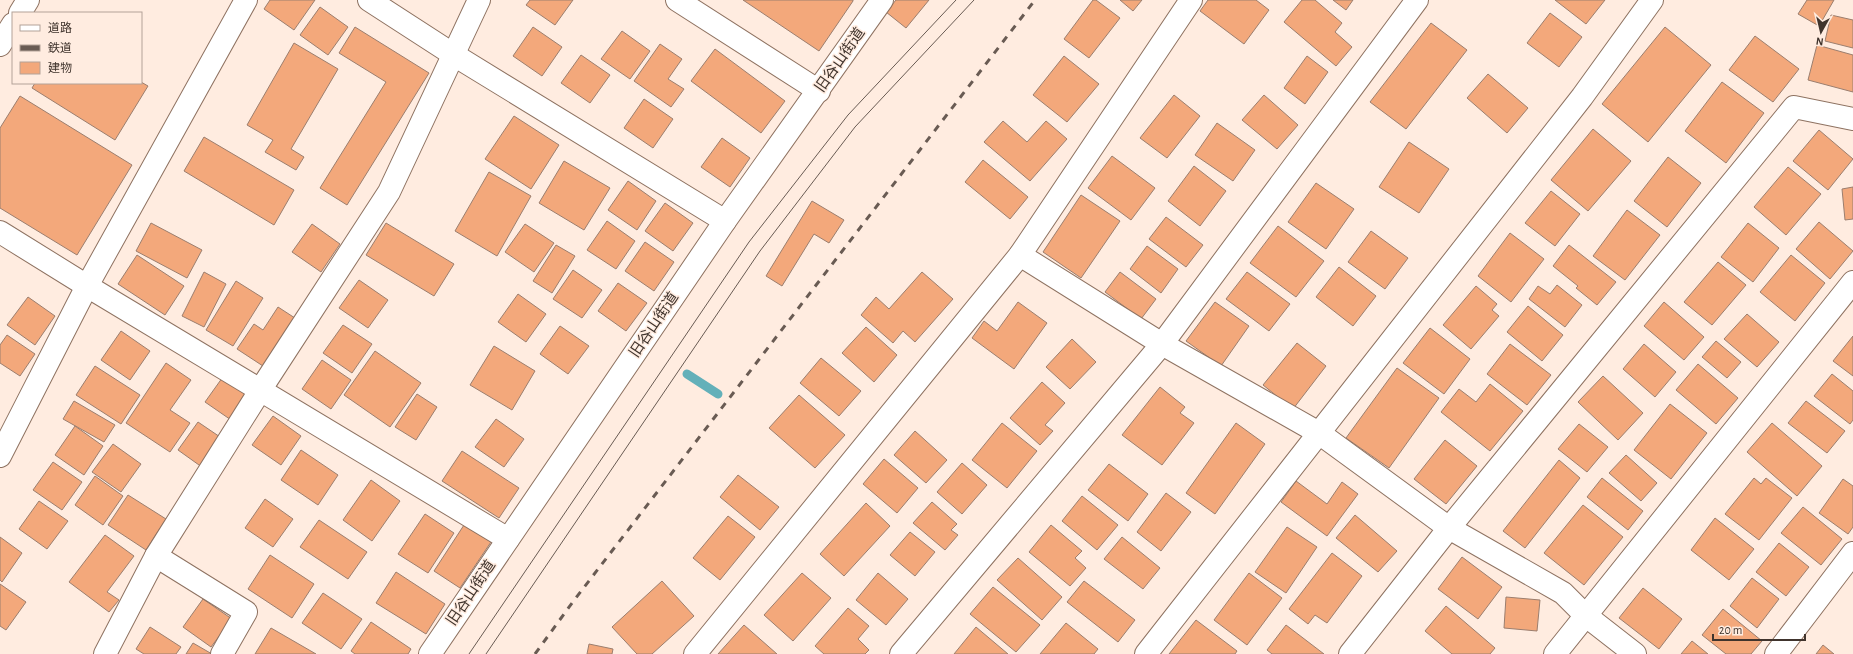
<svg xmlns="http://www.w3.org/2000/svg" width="1853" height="654" font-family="'Alegreya Sans','Noto Sans JP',sans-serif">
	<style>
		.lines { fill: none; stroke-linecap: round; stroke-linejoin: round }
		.stream { stroke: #63b0b9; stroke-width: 9 }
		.building { fill: #f3a87b; stroke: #9b7e6e }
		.street-casing { stroke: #8e7261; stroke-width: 24 }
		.highway-casing { stroke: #8e7261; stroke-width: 24 }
		.street { stroke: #fff; stroke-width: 22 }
		.highway { stroke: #fff; stroke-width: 22 }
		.tram { stroke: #695b53; stroke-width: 1 }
		.rail { stroke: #695b53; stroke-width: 3; stroke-dasharray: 7 7; stroke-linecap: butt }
		.labels { text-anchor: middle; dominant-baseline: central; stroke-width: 3; stroke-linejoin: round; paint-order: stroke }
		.street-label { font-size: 15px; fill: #40342d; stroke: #ffece0 }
	</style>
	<rect width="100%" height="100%" fill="#ffece0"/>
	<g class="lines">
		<path class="stream" d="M687,374L718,394"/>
	</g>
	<g class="building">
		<path d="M270,0H315L294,30L264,9Z"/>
		<path d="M530,0H573L555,25L526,5Z"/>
		<path d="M743,0H853V1L819,51Z"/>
		<path d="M896,0H929L906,28L886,12Z"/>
		<path d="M1093,0H1096L1120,18L1089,58L1064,39Z"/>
		<path d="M1120,0H1142L1133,11Z"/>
		<path d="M1208,0H1256L1269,10L1244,44L1200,11Z"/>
		<path d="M1302,0H1315L1342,23L1335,32L1352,47L1336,66L1284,22Z"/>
		<path d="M1333,0H1353L1346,10Z"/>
		<path d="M1555,0H1605L1586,24Z"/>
		<path d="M1807,0H1834L1819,26L1798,14Z"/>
		<path d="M320,7L348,27L328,55L300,35Z"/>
		<path d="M1550,13L1582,37L1559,67L1527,43Z"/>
		<path d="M1831,15L1853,20V48L1825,41Z"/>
		<path d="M1431,23L1467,50L1406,129L1370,102Z"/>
		<path d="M355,27L429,73L347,205L320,188L386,82L339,53Z"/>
		<path d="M533,27L562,47L542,76L513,56Z"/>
		<path d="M1665,27L1711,65L1648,142L1602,104Z"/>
		<path d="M622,31L650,51L630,79L601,59Z"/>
		<path d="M1755,36L1799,69L1773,102L1729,70Z"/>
		<path d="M294,43L338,69L291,149L304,157L296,170L265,152L273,140L247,125Z"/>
		<path d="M660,44L682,59L668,79L684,89L671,107L634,81Z"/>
		<path d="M1817,45L1853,55V92L1808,80Z"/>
		<path d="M715,49L785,101L761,133L691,81Z"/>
		<path d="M581,55L610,75L590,103L561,83Z"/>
		<path d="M1064,56L1099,84L1067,122L1033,95Z"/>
		<path d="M1307,56L1328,72L1305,104L1284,88Z"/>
		<path d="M1488,74L1528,108L1507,133L1467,98Z"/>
		<path d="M141,82L148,86L115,140L32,88L35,83H141Z"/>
		<path d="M1722,82L1764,113L1726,163L1685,131Z"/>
		<path d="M1174,95L1200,116L1167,158L1140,138Z"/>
		<path d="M1264,95L1298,125L1277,149L1242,120Z"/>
		<path d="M20,96L132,165L77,255L0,208V128Z"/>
		<path d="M644,99L673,119L653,148L624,128Z"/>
		<path d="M514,116L559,145L531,189L485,159Z"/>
		<path d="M1003,121L1027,142L1046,121L1067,139L1030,181L984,142Z"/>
		<path d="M1217,123L1255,150L1233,181L1195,155Z"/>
		<path d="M1593,129L1631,161L1588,211L1551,180Z"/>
		<path d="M1819,130L1853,159L1828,190L1793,161Z"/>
		<path d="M204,137L294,190L274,225L184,171Z"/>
		<path d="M722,138L750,158L730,187L701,167Z"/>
		<path d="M1409,142L1449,169L1419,213L1379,187Z"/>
		<path d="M1112,156L1155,188L1131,220L1088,188Z"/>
		<path d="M1668,157L1701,183L1667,227L1634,201Z"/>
		<path d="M983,160L1028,197L1010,219L965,182Z"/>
		<path d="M564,161L610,188L584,230L539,203Z"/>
		<path d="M1194,166L1226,191L1200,226L1168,201Z"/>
		<path d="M1788,167L1821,194L1786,235L1754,207Z"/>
		<path d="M489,172L531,196L497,256L455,231Z"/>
		<path d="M628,181L656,201L637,230L608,210Z"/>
		<path d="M1316,183L1354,209L1326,249L1288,222Z"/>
		<path d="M1853,187V219L1845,220L1842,189Z"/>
		<path d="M1551,191L1580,214L1555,246L1525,223Z"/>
		<path d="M1081,195L1120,221L1081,278L1043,252Z"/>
		<path d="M812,201L844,220L829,243L814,234L782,286L766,276Z"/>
		<path d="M665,203L693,223L673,251L645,231Z"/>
		<path d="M1627,210L1660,235L1625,280L1593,256Z"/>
		<path d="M1166,217L1203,245L1186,267L1149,239Z"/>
		<path d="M607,221L635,241L616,269L587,250Z"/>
		<path d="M1819,222L1853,251L1830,279L1796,249Z"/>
		<path d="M151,223L202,250L187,278L136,251Z"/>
		<path d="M386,223L454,264L434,296L366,255Z"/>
		<path d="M1748,223L1779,248L1753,282L1721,257Z"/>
		<path d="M312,224L340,244L321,272L292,252Z"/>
		<path d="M525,224L554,243L534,272L505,252Z"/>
		<path d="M1278,226L1324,261L1296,297L1250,263Z"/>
		<path d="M1371,231L1408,258L1385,289L1348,262Z"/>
		<path d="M1510,233L1544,259L1511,302L1478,276Z"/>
		<path d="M645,242L674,262L654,291L625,271Z"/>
		<path d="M556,245L575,256L552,293L533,281Z"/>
		<path d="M1569,245L1616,282L1597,305L1576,288L1578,286L1553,266Z"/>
		<path d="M1147,246L1178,269L1161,293L1130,269Z"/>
		<path d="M137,255L184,286L165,315L118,284Z"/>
		<path d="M1791,255L1825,283L1795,321L1760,292Z"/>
		<path d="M1718,262L1746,285L1712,325L1684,302Z"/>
		<path d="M1339,267L1376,296L1353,326L1316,297Z"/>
		<path d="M573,270L602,290L582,318L553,299Z"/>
		<path d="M204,272L226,284L204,327L182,316Z"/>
		<path d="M922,272L953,299L915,342L903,331L893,343L861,315L876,297L889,309Z"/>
		<path d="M1120,272L1156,299L1141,319L1105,292Z"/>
		<path d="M1247,272L1290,304L1269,331L1226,299Z"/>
		<path d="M359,280L388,300L368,328L339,308Z"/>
		<path d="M236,281L263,298L233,346L206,330Z"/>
		<path d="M618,283L647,303L626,331L598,311Z"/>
		<path d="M1557,285L1582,305L1565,327L1529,299L1538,286L1550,294Z"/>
		<path d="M1476,286L1497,304L1492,310L1499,316L1471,349L1443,325Z"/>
		<path d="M518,294L546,314L526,342L498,322Z"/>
		<path d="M28,297L55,316L35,345L7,325Z"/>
		<path d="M1018,302L1047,323L1014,369L972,338L984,321L997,331Z"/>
		<path d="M1215,302L1249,326L1221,366L1186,341Z"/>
		<path d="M1664,302L1704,337L1684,360L1644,326Z"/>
		<path d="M1528,306L1563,335L1542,361L1507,332Z"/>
		<path d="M278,307L298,320L266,368L237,349L254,324L263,330Z"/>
		<path d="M1747,314L1779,342L1757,367L1724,339Z"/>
		<path d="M343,325L372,344L352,373L323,353Z"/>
		<path d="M560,326L589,346L568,374L540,354Z"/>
		<path d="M866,327L897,355L874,382L842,353Z"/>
		<path d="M1430,328L1470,359L1444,394L1403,363Z"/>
		<path d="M121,331L150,351L130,380L101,360Z"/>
		<path d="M7,335L35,354L20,376L0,363V345Z"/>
		<path d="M1853,336V376L1833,361Z"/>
		<path d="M1072,339L1096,362L1070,389L1046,367Z"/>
		<path d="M1716,341L1741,362L1727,378L1702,357Z"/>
		<path d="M1297,343L1326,366L1293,409L1263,385Z"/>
		<path d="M1510,344L1551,375L1527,405L1487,374Z"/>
		<path d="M1644,344L1676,372L1655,397L1623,369Z"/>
		<path d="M494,346L535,371L512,410L470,385Z"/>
		<path d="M375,351L421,383L390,427L344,395Z"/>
		<path d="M821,358L861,391L839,416L800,383Z"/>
		<path d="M322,360L351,380L331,409L302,389Z"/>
		<path d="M166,363L191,380L170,410L190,423L170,452L126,423Z"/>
		<path d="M1698,364L1738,398L1716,424L1676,390Z"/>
		<path d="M95,366L140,395L121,424L76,395Z"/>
		<path d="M1397,368L1439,398L1389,468L1346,438Z"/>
		<path d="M225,374L253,394L234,422L205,402Z"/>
		<path d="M1832,374L1853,391V420L1850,424L1814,396Z"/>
		<path d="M1603,376L1643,413L1618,440L1578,402Z"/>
		<path d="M1042,382L1065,403L1045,425L1053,431L1040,445L1010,418Z"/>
		<path d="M1490,384L1523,411L1490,451L1441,412L1459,389L1476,402Z"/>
		<path d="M1160,387L1185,407L1180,413L1194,423L1162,465L1122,435Z"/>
		<path d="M417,394L437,407L416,440L395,427Z"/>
		<path d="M799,395L845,435L815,468L769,428Z"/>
		<path d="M74,401L115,425L104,442L63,419Z"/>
		<path d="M1806,401L1845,431L1827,453L1788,423Z"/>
		<path d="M1670,404L1707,433L1671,479L1634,450Z"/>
		<path d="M273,416L301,436L281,465L252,445Z"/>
		<path d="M496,419L524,439L504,467L475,447Z"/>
		<path d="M198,422L226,441L206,470L178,450Z"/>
		<path d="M1002,423L1037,451L1007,488L972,460Z"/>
		<path d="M1236,423L1265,444L1215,514L1186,493Z"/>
		<path d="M1772,423L1822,466L1797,496L1747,452Z"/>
		<path d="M1579,424L1608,447L1587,472L1558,449Z"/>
		<path d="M75,426L103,446L84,475L55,455Z"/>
		<path d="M915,431L947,460L926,483L894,455Z"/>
		<path d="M1445,440L1477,466L1446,504L1414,479Z"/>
		<path d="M113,444L141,464L121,492L92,472Z"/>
		<path d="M301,450L338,475L318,505L281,480Z"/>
		<path d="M462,451L519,488L499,518L442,481Z"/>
		<path d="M1626,455L1657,483L1641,501L1609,473Z"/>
		<path d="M884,459L918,488L897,513L863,484Z"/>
		<path d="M1559,460L1580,478L1525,548L1503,531Z"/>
		<path d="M53,462L82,482L62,510L33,490Z"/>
		<path d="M962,463L987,485L962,514L937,492Z"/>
		<path d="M1109,464L1148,494L1128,521L1088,490Z"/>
		<path d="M738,475L779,507L760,530L720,497Z"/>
		<path d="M95,476L123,496L103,525L75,505Z"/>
		<path d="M1602,478L1643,511L1628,530L1587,497Z"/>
		<path d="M1754,478L1761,484L1766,478L1792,498L1759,540L1725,514Z"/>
		<path d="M1843,479L1853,486V527L1848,534L1819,513Z"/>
		<path d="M371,480L400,501L372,541L343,520Z"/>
		<path d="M1296,481L1327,504L1342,482L1358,494L1327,536L1281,502Z"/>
		<path d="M1166,493L1191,512L1161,551L1137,532Z"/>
		<path d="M128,495L166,519L146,550L108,525Z"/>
		<path d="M1082,496L1118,525L1097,550L1062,521Z"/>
		<path d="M265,499L293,519L273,547L245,528Z"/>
		<path d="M39,501L68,521L47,549L19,529Z"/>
		<path d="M932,502L957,524L951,530L958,535L945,550L913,523Z"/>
		<path d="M866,503L890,526L844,576L820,554Z"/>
		<path d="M1583,505L1623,537L1584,585L1544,553Z"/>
		<path d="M1803,507L1842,539L1821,565L1781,533Z"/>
		<path d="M425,514L454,533L428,573L398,554Z"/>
		<path d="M1355,515L1397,551L1378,572L1336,538Z"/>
		<path d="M728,516L755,537L720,580L693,558Z"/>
		<path d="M1715,518L1754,549L1729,580L1691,550Z"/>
		<path d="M319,520L367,552L348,579L300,547Z"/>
		<path d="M464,525L491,542L460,588L434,571Z"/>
		<path d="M1051,525L1082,551L1075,558L1086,568L1070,586L1029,552Z"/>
		<path d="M1287,527L1317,547L1286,593L1255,572Z"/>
		<path d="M910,532L935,552L915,576L890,555Z"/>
		<path d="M105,535L134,556L107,592L119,600L109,612L69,582Z"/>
		<path d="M0,537L22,553L2,582L0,580Z"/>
		<path d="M1122,537L1160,568L1143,589L1104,559Z"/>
		<path d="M1779,543L1809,567L1786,596L1756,572Z"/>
		<path d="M1332,553L1362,576L1327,623L1315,615L1308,624L1289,609Z"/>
		<path d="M270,555L314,584L292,618L248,589Z"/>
		<path d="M1462,557L1502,587L1478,619L1438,589Z"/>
		<path d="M1018,558L1062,597L1042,620L997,580Z"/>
		<path d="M396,572L445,604L426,634L376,603Z"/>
		<path d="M802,573L831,598L793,641L764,615Z"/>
		<path d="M878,573L908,599L886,625L856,600Z"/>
		<path d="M1249,573L1282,598L1247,645L1214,620Z"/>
		<path d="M1752,578L1779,599L1757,628L1730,606Z"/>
		<path d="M662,581L694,616L652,654H637L612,627Z"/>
		<path d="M1084,581L1135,620L1118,642L1067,602Z"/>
		<path d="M0,584L26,602L6,630L0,626Z"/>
		<path d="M993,587L1040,625L1016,652L970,614Z"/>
		<path d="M1643,588L1682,619L1659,649L1619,618Z"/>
		<path d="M323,593L362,619L341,649L302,623Z"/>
		<path d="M1506,597L1540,600L1537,631L1504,628Z"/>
		<path d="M203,599L232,619L211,647L183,627Z"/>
		<path d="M1446,606L1495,648L1490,654H1452L1425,631Z"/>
		<path d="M848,608L869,626L858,639L869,650L865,654H824L815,646Z"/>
		<path d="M1723,609L1762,641L1751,654H1726L1702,635Z"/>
		<path d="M1196,620L1237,651L1235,654H1169Z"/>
		<path d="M371,622L411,649L408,654H355L351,651Z"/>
		<path d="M1066,623L1098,649L1094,654H1040Z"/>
		<path d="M744,625L777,654H718Z"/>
		<path d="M1286,625L1324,654H1272L1267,650Z"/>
		<path d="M150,627L181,647L176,654H144L136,649Z"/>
		<path d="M976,627L1008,654H954Z"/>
		<path d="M271,628L316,654H255Z"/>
		<path d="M1692,641L1708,654H1681Z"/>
		<path d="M193,643L212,654H186Z"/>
		<path d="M589,644L613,649L612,654H587Z"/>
		<path d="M1823,645L1834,654H1816Z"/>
	</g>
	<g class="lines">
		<defs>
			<g id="street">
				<path d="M369,0L454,55L725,221"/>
				<path d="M677,0L819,91"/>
				<path d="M0,232L87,286L508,539"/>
				<path d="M1020,255L1162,344L1319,433L1449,528L1563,593L1585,615L1635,654"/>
				<path d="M0,456L87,286L246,0"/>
				<path d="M156,556L246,612L222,654"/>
				<path d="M105,654L156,556L268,378L389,192L479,0"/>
				<path d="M430,654L725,221L882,0"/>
				<path d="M695,654L1020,255L1191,0"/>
				<path d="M901,654L1162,344L1417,0"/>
				<path d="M1146,654L1582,97L1652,0"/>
				<path d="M1350,654L1449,528L1794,107L1853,119"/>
				<path d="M1555,654L1853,282"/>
				<path d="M1776,654L1853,553"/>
			</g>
			<g id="highway">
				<path d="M20,13L28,0"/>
				<path d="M0,45L13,24"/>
			</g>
		</defs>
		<use href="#street" class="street-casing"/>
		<use href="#highway" class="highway-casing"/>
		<use href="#street" class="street"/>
		<use href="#highway" class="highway"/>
		<g class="tram">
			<path d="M469,654L749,242L848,115L956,0"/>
			<path d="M486,654L760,251L855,127L974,0"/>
		</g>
		<path class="rail" d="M535,654L572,603L1035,0"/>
	</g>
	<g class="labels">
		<g class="street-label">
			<text transform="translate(840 60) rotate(-55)">旧谷山街道</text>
			<text transform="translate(654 325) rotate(-56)">旧谷山街道</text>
			<text transform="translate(471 593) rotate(-56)">旧谷山街道</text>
		</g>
	</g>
	<rect x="12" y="12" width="130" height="72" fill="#ffece0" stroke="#b3a298"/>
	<rect x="20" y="25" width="20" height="6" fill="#ffffff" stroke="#b3a298"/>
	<text x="48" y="32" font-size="12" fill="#40342d">道路</text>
	<rect x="20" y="45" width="20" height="6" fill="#695b53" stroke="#b3a298"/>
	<text x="48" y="52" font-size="12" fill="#40342d">鉄道</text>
	<rect x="20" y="62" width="20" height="12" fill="#f3a87b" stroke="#b3a298"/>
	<text x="48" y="72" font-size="12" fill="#40342d">建物</text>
	<g transform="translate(1821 32) rotate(188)" stroke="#ffece0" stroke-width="3" paint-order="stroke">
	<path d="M0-3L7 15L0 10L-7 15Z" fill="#40342d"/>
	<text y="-6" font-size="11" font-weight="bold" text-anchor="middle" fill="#40342d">N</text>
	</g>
	<path d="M1713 634v6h92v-6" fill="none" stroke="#40342d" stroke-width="2"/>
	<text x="1719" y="634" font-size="12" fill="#40342d" stroke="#ffece0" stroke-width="3" paint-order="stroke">20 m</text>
</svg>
